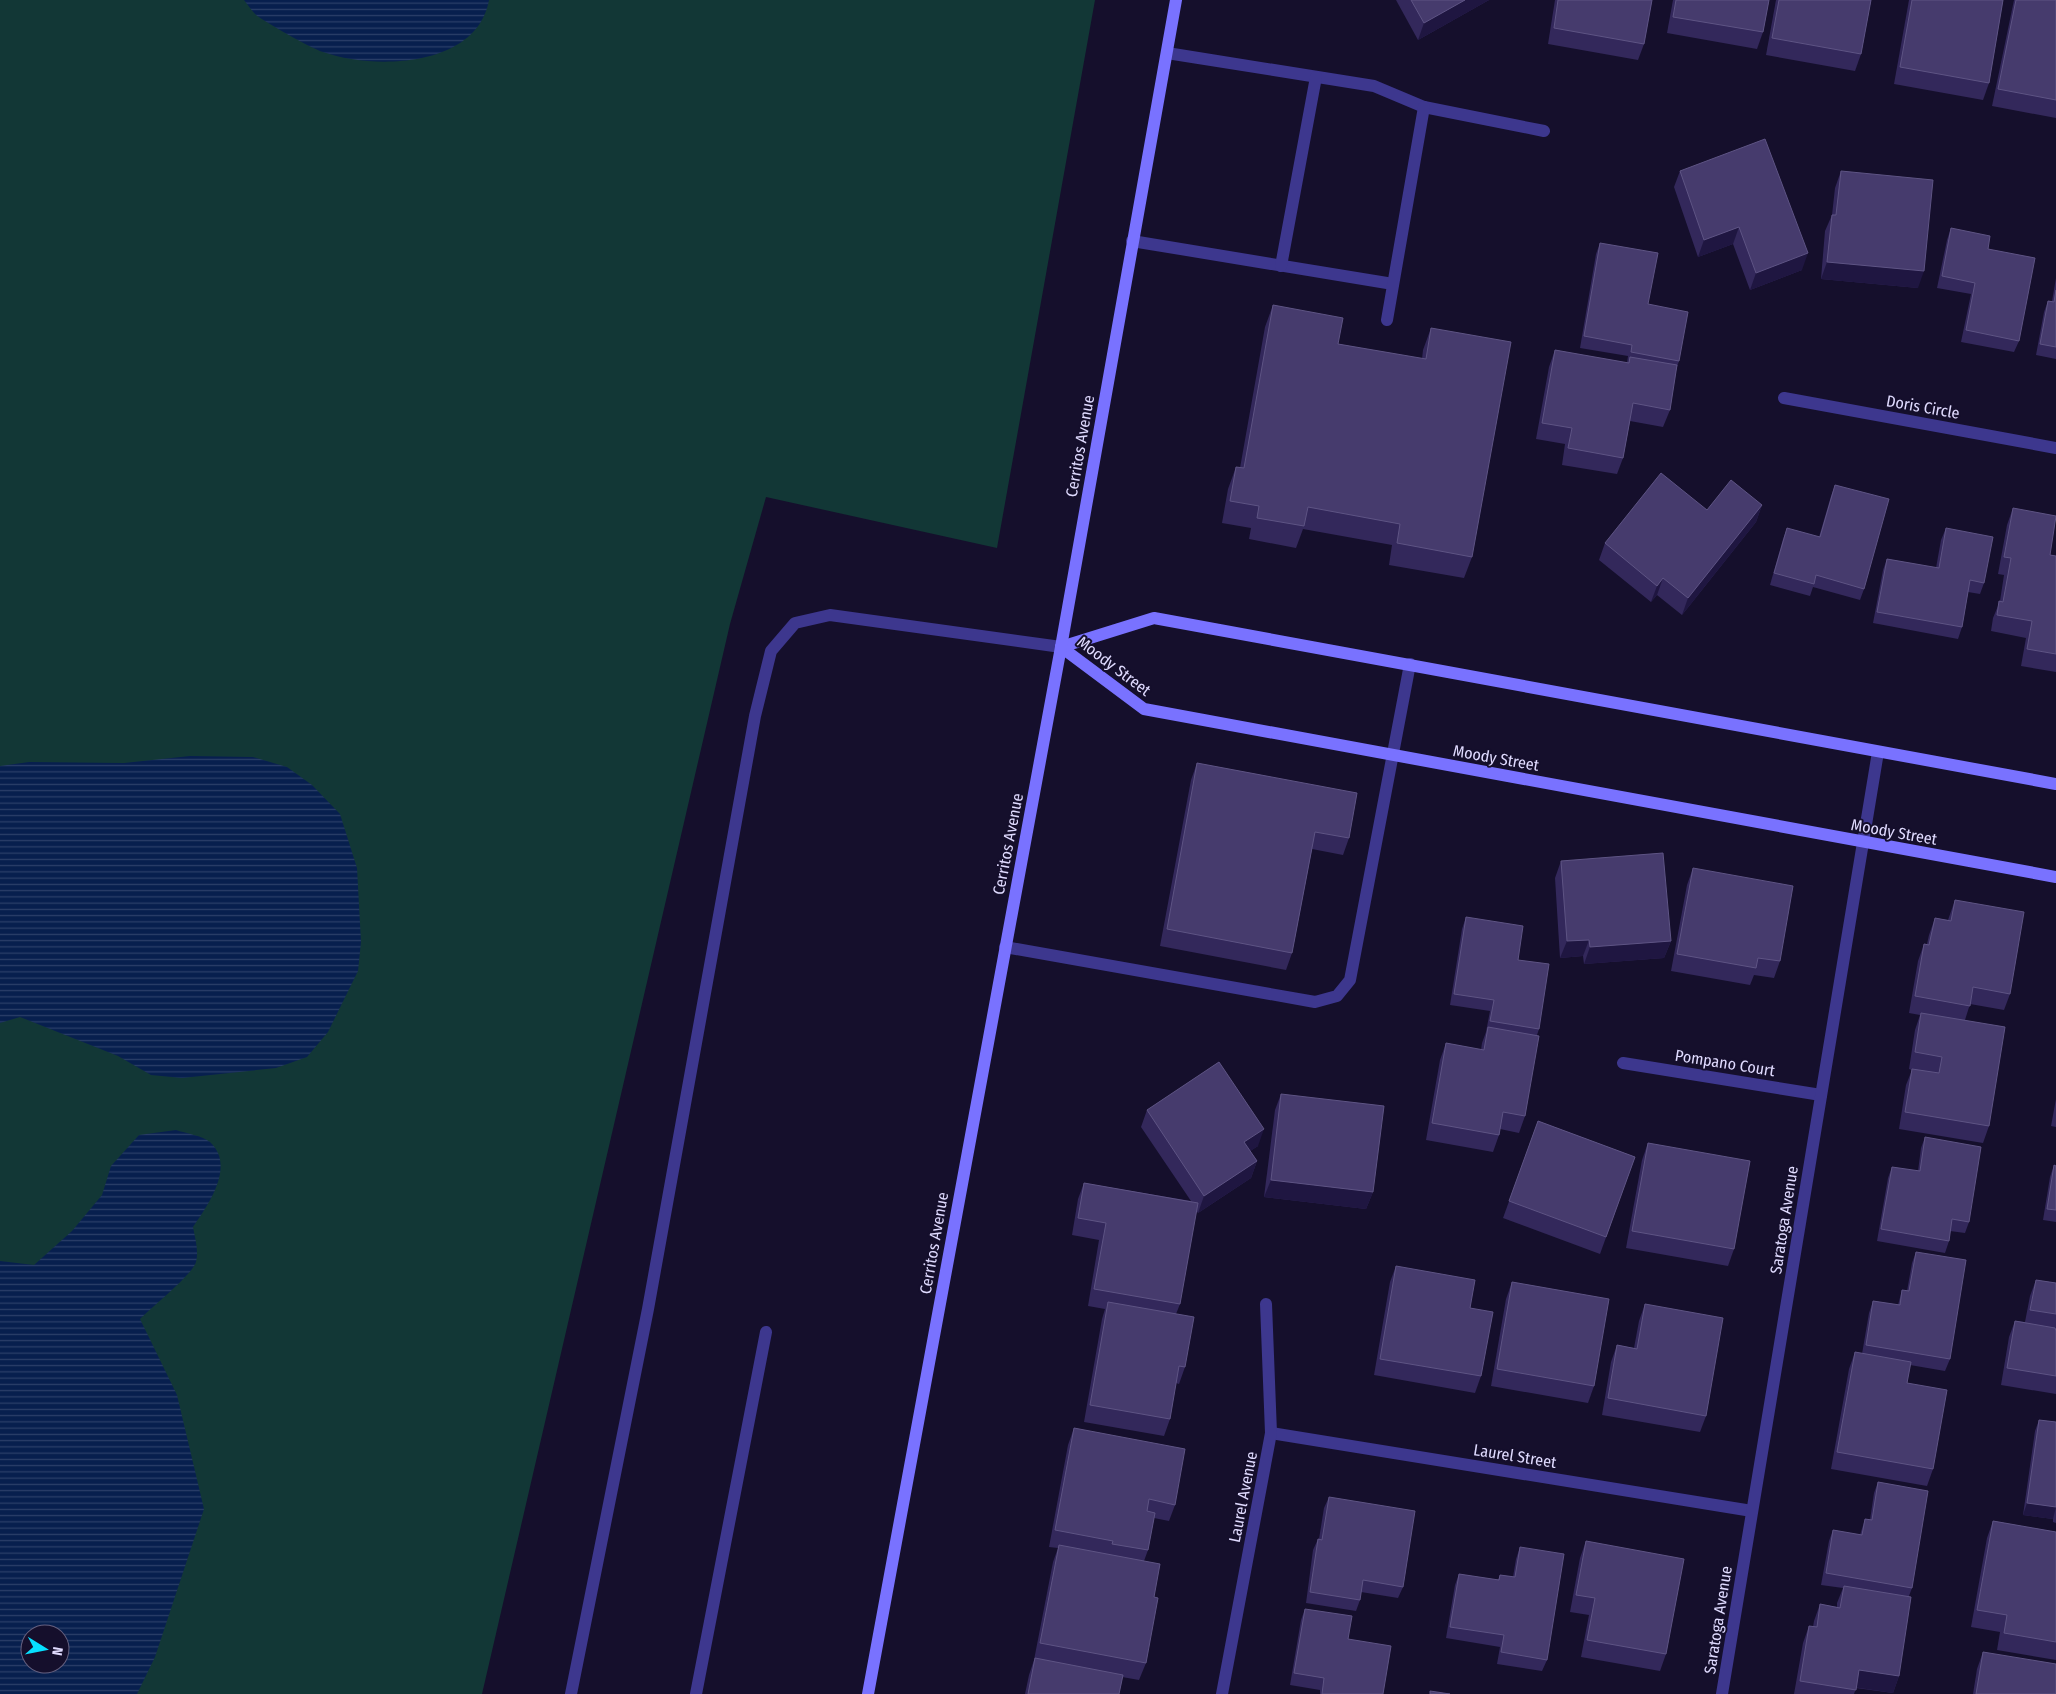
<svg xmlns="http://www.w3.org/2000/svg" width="2056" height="1694" font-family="'Fira Sans Condensed',sans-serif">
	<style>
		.pitch { fill: #123736; fill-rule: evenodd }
		.water { fill: url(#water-rules); fill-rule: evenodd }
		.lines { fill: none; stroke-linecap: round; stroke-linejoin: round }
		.lane { stroke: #3d378e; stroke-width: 12 }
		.street { stroke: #3d378e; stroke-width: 12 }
		.secondary { stroke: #7972ff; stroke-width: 12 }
		.wall { fill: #33285b }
		.shaded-wall { fill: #1f1641 }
		.building { fill: #463b6d; stroke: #5e5484 }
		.labels { text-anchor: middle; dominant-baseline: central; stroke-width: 4; stroke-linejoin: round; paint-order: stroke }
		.street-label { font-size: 16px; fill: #e0dbff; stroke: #150f2c }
	</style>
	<defs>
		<pattern id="water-rules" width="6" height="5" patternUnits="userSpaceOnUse" patternTransform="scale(1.25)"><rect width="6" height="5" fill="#071f4e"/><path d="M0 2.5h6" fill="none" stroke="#2b3f69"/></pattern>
	</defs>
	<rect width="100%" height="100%" fill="#150f2c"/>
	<path class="pitch" d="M0,0H1095L997,548L766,497L730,624L482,1694H0ZM30,1634H60V1664H30Z"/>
	<g class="water">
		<path d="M244,0H489C477,68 374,70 323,52C312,49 265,22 256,15C252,11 248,5 244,0Z"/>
		<path d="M190,756L253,757L287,767L312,785L340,814L357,868L361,942L358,971L328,1032L307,1057L276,1068L182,1078L151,1075L118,1056L20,1017L0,1023V766L29,762L124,763Z"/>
		<path d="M176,1130C185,1133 203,1136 210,1142C236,1166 208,1205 193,1227C195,1238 199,1251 196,1262C192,1275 152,1307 140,1319L177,1395L204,1509L155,1657L137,1694H0V1261L34,1265L72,1231L102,1195L111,1166L139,1135ZM30,1634H60V1664H30Z"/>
	</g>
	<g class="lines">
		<g class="lane">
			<path d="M1167,53L1374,86L1424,107L1544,131"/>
			<path d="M1132,241L1393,284"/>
			<path d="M1281,266L1316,77"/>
			<path d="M1387,320L1424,107"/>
			<path d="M1005,947L1315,1002L1337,996L1350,980L1410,664"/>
			<path d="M571,1694L648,1309L755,716L771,651L795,623L830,615L1061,647"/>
			<path d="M696,1694L766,1332"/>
		</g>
		<g class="street">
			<path d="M1784,398L2056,448"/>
			<path d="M1623,1063L1821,1095"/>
			<path d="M1271,1433L1752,1511"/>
			<path d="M1222,1694L1271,1433L1266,1304"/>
			<path d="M1722,1694L1878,752"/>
		</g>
		<g class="secondary">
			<path d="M1061,647L1144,709L2056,877"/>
			<path d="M1061,647L1154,618L2056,784"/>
			<path d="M868,1694L1061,647L1176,0"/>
		</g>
	</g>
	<g class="wall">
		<path d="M1396,0H1489L1418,40Z"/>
		<path d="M1555,0H1652L1644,44L1638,60L1548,44Z"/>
		<path d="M1673,0H1769L1763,32L1757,49L1667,33Z"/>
		<path d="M1776,0H1871L1861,54L1855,71L1766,55Z"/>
		<path d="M1909,0H2003L1989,83L1983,100L1894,84Z"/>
		<path d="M2014,0H2056V118L1992,106Z"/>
		<path d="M1680,171L1802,270L1750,290L1733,244L1698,257L1674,187Z"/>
		<path d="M1841,171L1918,288L1821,279L1825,231L1832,215L1835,188Z"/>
		<path d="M1951,228L1988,249L2019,341L2014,352L1961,342L1971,294L1937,288L1947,240Z"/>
		<path d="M1600,243L1648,304L1679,361L1676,370L1670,410L1663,427L1630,421L1623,458L1617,474L1562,465L1565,444L1536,439L1549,367L1555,350L1627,363L1628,356L1580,348L1596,254Z"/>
		<path d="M2056,278V359L2036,355L2044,312L2048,301H2052Z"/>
		<path d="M1273,305L1338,344L1422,359L1423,350L1431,328L1472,557L1464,578L1389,565L1392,545L1303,529L1296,548L1249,539L1251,528L1222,523L1228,489L1236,467L1240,468L1265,327Z"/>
		<path d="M1835,485L1864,589L1860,600L1813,587L1810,596L1770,585L1783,539L1787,528L1819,537L1831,496Z"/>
		<path d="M1762,505L1756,522L1682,615L1657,595L1651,602L1599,560L1605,543L1707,510Z"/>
		<path d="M2013,508L2050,555L2056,556V672L2021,666L2026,638L1991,631L1993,618L2000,601L2004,575L1998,574L2007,525Z"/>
		<path d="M1946,528L1984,583L1980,594L1968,592L1962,627L1958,639L1873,623L1883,570L1887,559L1936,568L1941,540Z"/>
		<path d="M1197,763L1349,838L1343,855L1312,849L1292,953L1286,970L1160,946L1191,780Z"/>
		<path d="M1561,861L1671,941L1664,958L1584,964L1583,956L1560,958L1555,878Z"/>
		<path d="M1693,868L1780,961L1774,978L1754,975L1750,985L1671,971L1687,885Z"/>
		<path d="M1955,900L2010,994L2004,1010L1970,1004L1965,1020L1989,1126L1983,1143L1899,1129L1906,1085L1912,1070L1909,1069L1915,1030L1920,1015L1909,1013L1918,961L1924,944H1927L1929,935L1935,918L1948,920Z"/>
		<path d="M1466,917L1518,960L1539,1029L1537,1035L1525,1116L1519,1133L1500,1129L1499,1135L1493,1152L1426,1140L1440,1060L1446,1043L1481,1050L1482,1043L1486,1032L1490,1011L1450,1005L1462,929Z"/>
		<path d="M1281,1094L1373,1192L1366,1209L1264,1197L1275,1110Z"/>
		<path d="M2056,1099V1127L2051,1126Z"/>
		<path d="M1147,1110L1258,1146L1250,1151L1257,1161L1251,1178L1198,1213L1196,1210L1180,1304L1176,1314L1185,1367L1179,1384L1176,1383L1170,1419L1164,1436L1084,1422L1102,1319L1105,1309L1088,1306L1099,1240L1072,1235L1078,1199L1084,1183L1191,1201L1141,1127Z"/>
		<path d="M1538,1121L1635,1157L1600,1254L1503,1218Z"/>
		<path d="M1925,1137L1969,1222L1965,1233L1950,1231L1949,1241L1945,1253L1877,1241L1888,1178L1892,1167L1918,1171L1921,1148Z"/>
		<path d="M1648,1143L1734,1249L1728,1266L1626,1248L1642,1160Z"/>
		<path d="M2054,1165L2056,1166V1222L2043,1220L2050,1177Z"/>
		<path d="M1916,1252L1950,1359L1945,1371L1910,1365L1907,1383L1933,1469L1927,1486L1831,1469L1849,1369L1855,1352L1862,1354L1869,1313L1873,1301L1898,1305L1902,1290L1907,1291L1912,1263Z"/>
		<path d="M1396,1266L1470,1308L1481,1376L1475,1393L1374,1375L1390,1282Z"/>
		<path d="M2036,1280L2056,1283V1394L2001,1385L2009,1337L2015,1321L2025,1322L2030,1296Z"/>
		<path d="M1512,1282L1594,1386L1588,1403L1491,1386L1506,1299Z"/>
		<path d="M1645,1304L1706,1416L1700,1432L1602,1415L1611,1362L1617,1345L1634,1348L1639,1321Z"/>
		<path d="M2039,1420L2056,1422V1523L2053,1522V1519L2023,1515L2035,1431Z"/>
		<path d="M1074,1428L1175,1505L1169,1521L1154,1518L1148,1550L1144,1561L1154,1597L1146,1663L1139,1680L1122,1677L1119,1694H1025L1029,1675L1034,1660L1053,1562L1058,1548L1049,1547L1068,1445Z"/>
		<path d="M1878,1482L1912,1588L1909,1596L1899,1676L1893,1693L1856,1688L1854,1694H1794L1803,1643L1809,1626L1813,1627L1814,1621L1820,1604L1837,1607V1603L1843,1588L1821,1585L1829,1541L1833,1530L1860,1535L1865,1519L1870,1520L1874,1493Z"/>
		<path d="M1329,1497L1403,1587L1398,1598L1361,1592L1360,1600L1356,1611L1306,1603L1313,1550L1318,1539H1319L1324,1508Z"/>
		<path d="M1993,1521L2056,1532V1660L1997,1650L2000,1632L1971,1627L1987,1538Z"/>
		<path d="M1586,1541L1666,1654L1660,1671L1581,1657L1589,1615L1570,1612L1580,1558Z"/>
		<path d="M1520,1547L1547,1660L1542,1671L1497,1664L1500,1647L1446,1638L1455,1585L1459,1574L1498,1580L1500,1575L1513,1577L1516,1559Z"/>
		<path d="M1305,1609L1348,1639L1383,1694H1320V1690L1290,1685L1301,1620Z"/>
		<path d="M1983,1652L2056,1694H1973L1977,1669Z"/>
	</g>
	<g class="shaded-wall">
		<path d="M1465,0H1489L1418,40L1424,23Z"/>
		<path d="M1739,227L1733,244L1698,257L1704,240Z"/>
		<path d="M1808,253L1802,270L1750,290L1756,273Z"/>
		<path d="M1827,262L1924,271L1918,288L1821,279Z"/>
		<path d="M1762,505L1756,522L1682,615L1688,598Z"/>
		<path d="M1663,578L1657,595L1651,602L1657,586Z"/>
		<path d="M1589,940L1583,956L1560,958L1567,941Z"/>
		<path d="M1671,941L1664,958L1584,964L1590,947Z"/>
		<path d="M1264,1129L1258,1146L1238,1159L1244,1142Z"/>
		<path d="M1257,1161L1251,1178L1198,1213L1204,1196Z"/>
		<path d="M1271,1180L1373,1192L1366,1209L1264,1197Z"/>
		<path d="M2027,1503L2056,1507L2053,1519L2023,1515Z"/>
		<path d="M1859,1670L1899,1676L1893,1693L1853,1687Z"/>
	</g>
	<g class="building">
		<path d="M1411,0H1465L1424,23Z"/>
		<path d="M1558,0H1652L1644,44L1554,28Z"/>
		<path d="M1676,0H1769L1763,32L1673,17Z"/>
		<path d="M1779,0H1871L1861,54L1772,38Z"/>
		<path d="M1912,0H2003L1989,83L1900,67Z"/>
		<path d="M2016,0H2056V100L1998,89Z"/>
		<path d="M1765,139L1808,253L1756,273L1739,227L1704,240L1680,171Z"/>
		<path d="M1841,171L1933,180L1924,271L1827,262L1832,215H1836Z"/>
		<path d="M1951,228L1990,236L1988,249L2035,258L2019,341L1966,330L1975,283L1942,276Z"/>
		<path d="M1600,243L1658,253L1648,304L1688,312L1679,361L1631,352L1632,345L1584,336Z"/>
		<path d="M2056,290V347L2040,344L2048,301L2054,302Z"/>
		<path d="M1273,305L1343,318L1338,344L1426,359L1431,328L1511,342L1472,557L1397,543L1400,524L1308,507L1304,526L1257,518L1259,506L1230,501L1236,467L1244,468Z"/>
		<path d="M1555,350L1629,363L1630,357L1677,365L1670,410L1633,403L1623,458L1568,448L1572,428L1542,423Z"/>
		<path d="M1661,473L1707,510L1731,480L1762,505L1688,598L1663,578L1657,586L1605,543Z"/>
		<path d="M1835,485L1889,499L1864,589L1816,575L1814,584L1774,573L1787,528L1820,537Z"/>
		<path d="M2013,508L2056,516L2050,555L2056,556V654L2027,649L2032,621L1997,615L1999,601L2003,602L2011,558L2004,557Z"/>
		<path d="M1946,528L1993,537L1984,583L1970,580L1962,627L1877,612L1887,559L1939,568Z"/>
		<path d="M1197,763L1357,793L1349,838L1315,832L1292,953L1167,929Z"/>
		<path d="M1663,853L1671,941L1590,947L1589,940L1567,941L1561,861Z"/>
		<path d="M1693,868L1793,886L1780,961L1758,958L1756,968L1677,954Z"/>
		<path d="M1955,900L2024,912L2010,994L1973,987L1970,1006L1915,996L1924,944L1929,945L1935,918L1951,921Z"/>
		<path d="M1466,917L1523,926L1518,960L1549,964L1539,1029L1490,1021L1494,1000L1454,994Z"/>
		<path d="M1921,1013L2005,1027L1989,1126L1905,1112L1912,1069L1939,1073L1942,1057L1915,1052Z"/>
		<path d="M1488,1027L1539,1036L1525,1116L1503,1112L1499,1135L1432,1123L1446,1043L1484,1050Z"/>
		<path d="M1219,1062L1264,1129L1244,1142L1257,1161L1204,1196L1147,1110Z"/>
		<path d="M1281,1094L1384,1106L1373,1192L1271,1180Z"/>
		<path d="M1538,1121L1635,1157L1606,1237L1509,1201Z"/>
		<path d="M1925,1137L1981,1147L1969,1222L1952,1219L1949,1241L1881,1229L1892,1167L1920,1171Z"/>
		<path d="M1648,1143L1750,1161L1734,1249L1632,1231Z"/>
		<path d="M2054,1165L2056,1166V1210L2047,1209Z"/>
		<path d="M1084,1183L1198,1203L1180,1304L1094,1289L1106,1223L1078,1218Z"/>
		<path d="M1916,1252L1966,1260L1950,1359L1866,1345L1873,1301L1900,1305L1902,1290L1909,1291Z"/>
		<path d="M1396,1266L1475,1280L1470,1308L1493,1312L1481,1376L1380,1359Z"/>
		<path d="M2036,1280L2056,1283V1314L2030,1310Z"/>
		<path d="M1512,1282L1609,1299L1594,1386L1497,1369Z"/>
		<path d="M1108,1302L1194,1317L1185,1367L1179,1366L1170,1419L1090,1405Z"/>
		<path d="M1645,1304L1723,1318L1706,1416L1608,1398L1617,1345L1637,1349Z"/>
		<path d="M2015,1321L2055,1328L2056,1331V1376L2007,1368Z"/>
		<path d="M1855,1352L1911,1362L1907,1383L1947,1390L1933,1469L1837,1452Z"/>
		<path d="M2039,1420L2056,1422V1507L2027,1503Z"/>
		<path d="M1074,1428L1185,1449L1175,1505L1149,1499L1147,1511L1155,1513L1148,1550L1112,1544L1113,1541L1055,1530Z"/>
		<path d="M1878,1482L1928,1491L1912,1588L1826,1573L1833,1530L1862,1535L1865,1519L1872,1520Z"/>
		<path d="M1329,1497L1415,1511L1403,1587L1363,1580L1360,1600L1310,1592L1318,1539L1322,1540Z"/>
		<path d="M1993,1521L2056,1532V1642L2004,1633L2007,1615L1977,1610Z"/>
		<path d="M1586,1541L1684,1559L1666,1654L1587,1640L1595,1598L1576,1595Z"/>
		<path d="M1059,1545L1160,1564L1154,1597L1158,1598L1146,1663L1040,1643Z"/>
		<path d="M1520,1547L1564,1554L1547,1660L1501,1652L1504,1635L1450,1627L1459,1574L1499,1580L1500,1575L1515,1577Z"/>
		<path d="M1844,1586L1911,1597L1899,1676L1859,1670L1856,1690L1800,1681L1809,1626L1817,1627L1820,1604L1840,1608Z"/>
		<path d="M1305,1609L1352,1616L1348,1639L1391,1646L1383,1694H1322L1324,1678L1294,1673Z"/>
		<path d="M1983,1652L2056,1664V1694H1976Z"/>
		<path d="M1035,1658L1123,1675L1119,1694H1028Z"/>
		<path d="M1430,1691L1450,1694H1430Z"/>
	</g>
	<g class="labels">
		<g class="street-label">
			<text transform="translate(1923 407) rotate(10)">Doris Circle</text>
			<text transform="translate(1080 446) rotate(-80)">Cerritos Avenue</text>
			<text transform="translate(1114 666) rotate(37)">Moody Street</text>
			<text transform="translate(1496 758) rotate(10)">Moody Street</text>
			<text transform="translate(1894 832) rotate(10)">Moody Street</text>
			<text transform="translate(1008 844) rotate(-79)">Cerritos Avenue</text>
			<text transform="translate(1725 1063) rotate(9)">Pompano Court</text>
			<text transform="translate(1784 1220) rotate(-81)">Saratoga Avenue</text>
			<text transform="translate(934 1243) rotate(-80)">Cerritos Avenue</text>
			<text transform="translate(1515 1456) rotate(9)">Laurel Street</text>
			<text transform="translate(1243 1497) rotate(-79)">Laurel Avenue</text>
			<text transform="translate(1718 1620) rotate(-81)">Saratoga Avenue</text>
		</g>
	</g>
	<g transform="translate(45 1649) rotate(100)"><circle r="24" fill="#150f2c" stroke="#666180"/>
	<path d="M0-4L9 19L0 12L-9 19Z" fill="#07e0ff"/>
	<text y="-8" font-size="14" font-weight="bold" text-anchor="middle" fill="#e0dbff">N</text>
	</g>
</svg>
